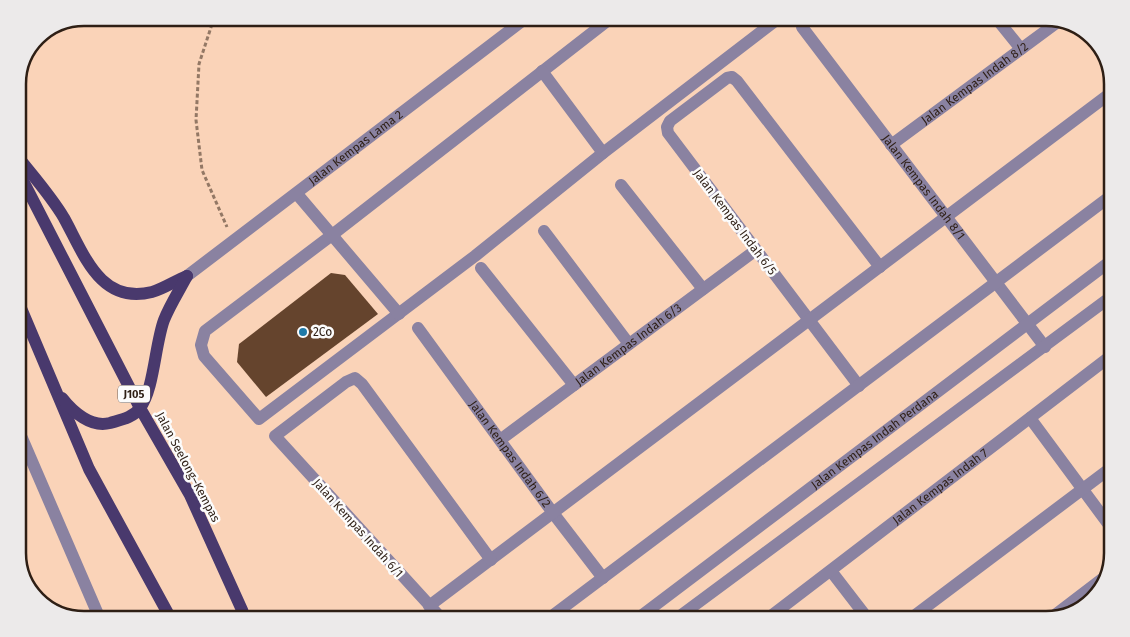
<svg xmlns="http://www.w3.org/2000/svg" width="1130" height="637" font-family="'Fira Sans',sans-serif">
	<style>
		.building { fill: #65442d }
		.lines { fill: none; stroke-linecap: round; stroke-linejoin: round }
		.path { stroke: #937865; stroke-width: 3; stroke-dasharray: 4 2.5; stroke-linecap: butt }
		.minor { stroke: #8a82a1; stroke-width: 12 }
		.major { stroke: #49396d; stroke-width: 12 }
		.poi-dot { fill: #1f7aa8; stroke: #fcfcfc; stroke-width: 2 }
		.labels { text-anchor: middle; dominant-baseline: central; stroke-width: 5; stroke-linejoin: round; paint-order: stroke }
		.shield { fill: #fcfcfc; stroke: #6c615a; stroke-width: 1 }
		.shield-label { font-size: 11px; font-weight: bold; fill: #2e1f15 }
		.street-label { font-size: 12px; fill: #2e1f15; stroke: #fcfcfc }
		.poi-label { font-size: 12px; fill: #2e1f15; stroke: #fcfcfc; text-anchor: start }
		.rim { fill: none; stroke: #2e1f15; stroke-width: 2.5 }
	</style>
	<rect width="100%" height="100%" fill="#fad3b8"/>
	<path class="building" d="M331,273L345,275L378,314L266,397L237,362L239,344Z"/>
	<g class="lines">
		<path class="path" d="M214,18L199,64L196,120L202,170L227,227"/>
		<g class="minor">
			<path d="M611,18L332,235L205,331L201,345L204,356L259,419L475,256L603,153L779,18"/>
			<path d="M996,18L1021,49"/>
			<path id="s1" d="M802,27L1045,347"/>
			<path d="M542,71L603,153"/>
			<path id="s2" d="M891,145L1059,21"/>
			<path d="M621,185L703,289"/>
			<path d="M297,194L399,314"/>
			<path d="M544,231L629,344"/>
			<path d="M481,268L574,385"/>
			<path id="s3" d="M187,276L526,18"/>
			<path id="s4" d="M418,328L553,513L603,578"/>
			<path d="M859,386L668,133L667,127L670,121L727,78L732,77L737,81L880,267"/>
			<path d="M1030,418L1112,529"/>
			<path d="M18,429L100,619"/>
			<path id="s5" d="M500,440L756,250"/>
			<path d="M831,571L868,619"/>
			<path d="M429,606L1112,92"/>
			<path d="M1051,618L1106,576"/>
			<path d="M442,619L275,436L346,382L355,378L362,384L491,560"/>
			<path d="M548,619L1112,195"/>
			<path id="s6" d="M637,619L1112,260"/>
			<path d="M676,619L1112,296"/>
			<path id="s7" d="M767,619L1112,355"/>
			<path d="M910,619L1112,467"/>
		</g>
		<g class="major">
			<path d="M18,157C33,176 51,196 64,218C84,254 100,305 152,292C163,289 175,281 187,276"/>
			<path d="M18,171L140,408L190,495L242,610L245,619"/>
			<path d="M18,301L89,469L171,619"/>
			<path d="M62,398C73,412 91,428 110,423C120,420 133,418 140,408C154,390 155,344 164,320C170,305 179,291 187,276"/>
		</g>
	</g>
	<circle class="poi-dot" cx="303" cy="332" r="5"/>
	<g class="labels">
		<rect class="shield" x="118" y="385.5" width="32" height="17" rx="4"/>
		<g class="shield-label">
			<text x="134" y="394">J105</text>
		</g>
		<g class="street-label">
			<text stroke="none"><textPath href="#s2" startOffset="104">Jalan Kempas Indah 8/2</textPath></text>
			<text stroke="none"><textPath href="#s3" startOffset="212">Jalan Kempas Lama 2</textPath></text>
			<text stroke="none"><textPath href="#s1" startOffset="201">Jalan Kempas Indah 8/1</textPath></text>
			<text transform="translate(735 222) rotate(53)">Jalan Kempas Indah 6/5</text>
			<text stroke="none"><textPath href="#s5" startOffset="160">Jalan Kempas Indah 6/3</textPath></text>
			<text stroke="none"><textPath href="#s6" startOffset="298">Jalan Kempas Indah Perdana</textPath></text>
			<text stroke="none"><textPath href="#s4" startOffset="156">Jalan Kempas Indah 6/2</textPath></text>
			<text transform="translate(188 467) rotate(62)">Jalan Seelong–Kempas</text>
			<text stroke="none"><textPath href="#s7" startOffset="218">Jalan Kempas Indah 7</textPath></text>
			<text transform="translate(358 528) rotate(48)">Jalan Kempas Indah 6/1</text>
		</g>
		<g class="poi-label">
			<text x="313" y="332">2Co</text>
		</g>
	</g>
	<path d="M0 0H1130V637H0ZM84 26H1046A58 58 0 0 1 1104 84V553A58 58 0 0 1 1046 611H84A58 58 0 0 1 26 553V84A58 58 0 0 1 84 26Z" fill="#eceaea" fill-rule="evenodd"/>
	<path class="rim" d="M84 26H1046A58 58 0 0 1 1104 84V553A58 58 0 0 1 1046 611H84A58 58 0 0 1 26 553V84A58 58 0 0 1 84 26Z"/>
</svg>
